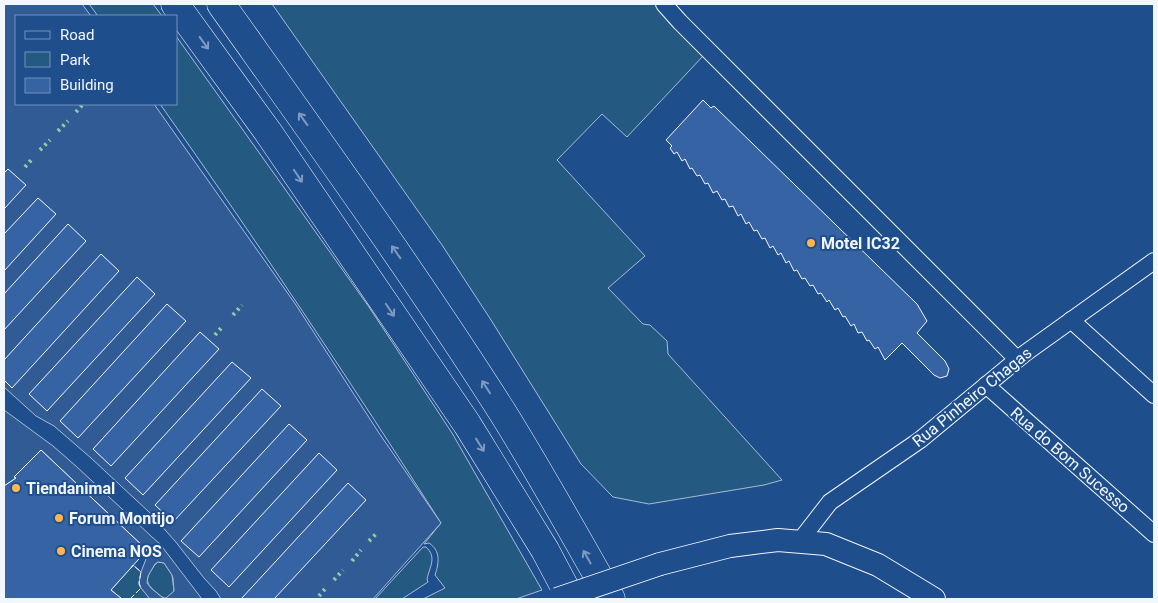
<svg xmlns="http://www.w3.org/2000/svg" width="1158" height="603" font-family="Roboto,sans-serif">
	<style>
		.green { fill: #245a82; stroke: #a8bbd7 }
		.parking { fill: #305b95; stroke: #a8bbd7; fill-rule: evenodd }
		.building { fill: #3563a3; stroke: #f2f6ff }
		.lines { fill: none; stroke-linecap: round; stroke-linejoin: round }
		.street-casing { stroke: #f2f6ff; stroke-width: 18 }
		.secondary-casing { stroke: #f2f6ff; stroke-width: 24 }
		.highway-casing { stroke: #f2f6ff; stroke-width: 29 }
		.street { stroke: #1f4e8c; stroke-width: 16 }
		.secondary { stroke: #1f4e8c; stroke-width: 22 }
		.highway { stroke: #1f4e8c; stroke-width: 28 }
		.secondary-bridge-casing { stroke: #f2f6ff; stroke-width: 24; stroke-linecap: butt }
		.secondary-bridge { stroke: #1f4e8c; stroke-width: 22 }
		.hedge { stroke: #97c8a6; stroke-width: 4; stroke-dasharray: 2.5 4; stroke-linecap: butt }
		.fence { stroke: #f2f6ff; stroke-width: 1; stroke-dasharray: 6 2.5; stroke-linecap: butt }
		.oneway { stroke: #7e9ac0 }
		.poi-dot { fill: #ffb74d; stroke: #1f4e8c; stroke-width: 2 }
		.labels { text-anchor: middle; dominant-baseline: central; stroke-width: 4; stroke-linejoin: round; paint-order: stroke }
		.poi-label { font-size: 16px; font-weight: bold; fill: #f2f6ff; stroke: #1f4e8c; text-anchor: start }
		.street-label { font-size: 16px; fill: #f2f6ff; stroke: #1f4e8c }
	</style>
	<rect width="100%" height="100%" fill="#1f4e8c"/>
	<g class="green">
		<path d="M89,4H153L162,16H98Z"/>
		<path d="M272,4H658L704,55L627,137L602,114L557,160L645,256L608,288L643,324L650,325L667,341L668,354L782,480L764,485L649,504L613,497L581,464L491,320L442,245Z"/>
		<path d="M176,36L369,307L452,433L542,590L516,599H423L445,588L435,575C439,563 441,551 429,543L424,544L441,523C350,381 257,241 160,104H176Z"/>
		<path d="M423,547H426C437,557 430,566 427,579L428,582L402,599H375Z"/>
		<path d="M158,562L164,563L172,575L174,591L166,599C162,597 159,595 156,592C148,586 145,581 150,572C153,568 154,565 158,562Z"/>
		<path d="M133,565L141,572L139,585L150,599H122L111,590Z"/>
	</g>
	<g class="parking">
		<path d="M4,4H82L91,16H16V104H154L296,305L379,433L441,523L373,599H221L216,591L204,578L175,541L149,512L91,458L54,426L36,416L4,387Z"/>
		<path d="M4,410L53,446L77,467L152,537L160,544L202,599H150L141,588L139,583L141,572L148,554L147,550L41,450L15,477L16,478L4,486ZM158,562L164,563L172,575L173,578L174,591L166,598H163L151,588L147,583L148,576L155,564Z"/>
	</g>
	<g class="building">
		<path d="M703,100L711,108L714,106L917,304L927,321L917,333L945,361L949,369L947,376L940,378L934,375L902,343L885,360L878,347L875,349L869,340L867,341L862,332L858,333L854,324L851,326L845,316L843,317L838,308L835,310L829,300L827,302L821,293L818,294L813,285L810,286L805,278L802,279L797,270L794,271L789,261L786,263L781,253L778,255L773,246L770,248L765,238L762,239L757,230L754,231L749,222L746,224L741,214L738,216L733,206L729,207L725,199L722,200L717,191L713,193L708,183L705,184L700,175L697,176L692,168L690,169L685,159L682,161L677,152L674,154L670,148L672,146L666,140Z"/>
		<path d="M8,169L26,185L4,209V173Z"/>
		<path d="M38,198L56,214L4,271V234Z"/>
		<path d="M68,224L86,241L4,330V294Z"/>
		<path d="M101,254L119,271L12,388L4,380V360Z"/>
		<path d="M137,277L155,294L47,411L29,394Z"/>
		<path d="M167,304L186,321L78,438L60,421Z"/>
		<path d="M200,332L219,349L111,466L93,449Z"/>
		<path d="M232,362L251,378L143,495L125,478Z"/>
		<path d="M262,389L281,406L173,522L155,505Z"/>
		<path d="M289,424L307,440L199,557L181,541Z"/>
		<path d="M41,450L147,550L111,590L122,599H4V486L16,478L14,477Z"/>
		<path d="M319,453L337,470L229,587L211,570Z"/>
		<path d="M348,483L366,500L274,599H241Z"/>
	</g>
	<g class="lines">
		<defs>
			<g id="street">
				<path d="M664,4L680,22L1017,359"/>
				<path d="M1071,320L1154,395"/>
				<path d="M986,385L1154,534"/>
				<path d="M799,542L830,502L920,440L1024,354L1154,261"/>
			</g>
			<path id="secondary" d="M660,564L730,546L778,540L826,544L878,565L934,599"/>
			<g id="highway">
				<path d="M175,4L268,132L467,424L545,550L571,599"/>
				<path d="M221,4C317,139 414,273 503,413C541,474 576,537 611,599"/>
			</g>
		</defs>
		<use href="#street" class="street-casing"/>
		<use href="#secondary" class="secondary-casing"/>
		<use href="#highway" class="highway-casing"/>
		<use href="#street" class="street"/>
		<use href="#secondary" class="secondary"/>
		<use href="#highway" class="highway"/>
		<defs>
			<path id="secondary-bridge" d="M557,599L660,564"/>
		</defs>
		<use href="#secondary-bridge" class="secondary-bridge-casing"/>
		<use href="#secondary-bridge" class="secondary-bridge"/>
		<g class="hedge">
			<path d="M76,112L83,104"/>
			<path d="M58,131L68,121"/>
			<path d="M40,150L50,140"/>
			<path d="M25,167L33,158"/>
			<path d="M233,315L242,305"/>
			<path d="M215,335L222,327"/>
			<path d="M369,541L376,534"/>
			<path d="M352,561L361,550"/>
			<path d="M334,580L343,570"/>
			<path d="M319,596L325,589"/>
		</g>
		<path class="fence" d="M130,599L141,588L139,583L141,572L133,565L131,568"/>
	</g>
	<defs><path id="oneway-shaft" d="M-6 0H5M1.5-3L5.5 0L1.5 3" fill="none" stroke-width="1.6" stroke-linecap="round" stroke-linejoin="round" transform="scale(1.25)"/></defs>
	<g class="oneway">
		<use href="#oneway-shaft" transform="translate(204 43) rotate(54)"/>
		<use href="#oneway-shaft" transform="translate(303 119) rotate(-126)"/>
		<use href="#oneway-shaft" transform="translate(298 176) rotate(56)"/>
		<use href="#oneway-shaft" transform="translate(396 252) rotate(-125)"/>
		<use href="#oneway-shaft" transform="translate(390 310) rotate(56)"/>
		<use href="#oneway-shaft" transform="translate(486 387) rotate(-123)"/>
		<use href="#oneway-shaft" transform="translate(480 445) rotate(58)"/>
		<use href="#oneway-shaft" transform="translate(587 557) rotate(-119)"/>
	</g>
	<g class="poi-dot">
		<circle cx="811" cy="243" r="5"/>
		<circle cx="16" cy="488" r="5"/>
		<circle cx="59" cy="518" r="5"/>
		<circle cx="61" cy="551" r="5"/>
	</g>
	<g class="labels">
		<g class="poi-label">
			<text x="821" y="243">Motel IC32</text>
			<text x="26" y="488">Tiendanimal</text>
			<text x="69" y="518">Forum Montijo</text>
			<text x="71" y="551">Cinema NOS</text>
		</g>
		<g class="street-label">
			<text transform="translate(972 397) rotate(-39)">Rua Pinheiro Chagas</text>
			<text transform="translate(1070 460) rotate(41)">Rua do Bom Sucesso</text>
		</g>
	</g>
	<rect width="1158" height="603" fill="none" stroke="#f2f6ff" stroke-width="10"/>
	<rect x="15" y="15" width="162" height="90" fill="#1f4e8c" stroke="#7391ba"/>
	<rect x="25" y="31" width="25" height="8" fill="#1f4e8c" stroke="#7391ba"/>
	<text x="60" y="40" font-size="15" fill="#f2f6ff">Road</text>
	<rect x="25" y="52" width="25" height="15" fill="#245a82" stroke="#7391ba"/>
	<text x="60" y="65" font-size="15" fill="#f2f6ff">Park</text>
	<rect x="25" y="78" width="25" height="15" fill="#3563a3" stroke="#7391ba"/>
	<text x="60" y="90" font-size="15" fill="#f2f6ff">Building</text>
</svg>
